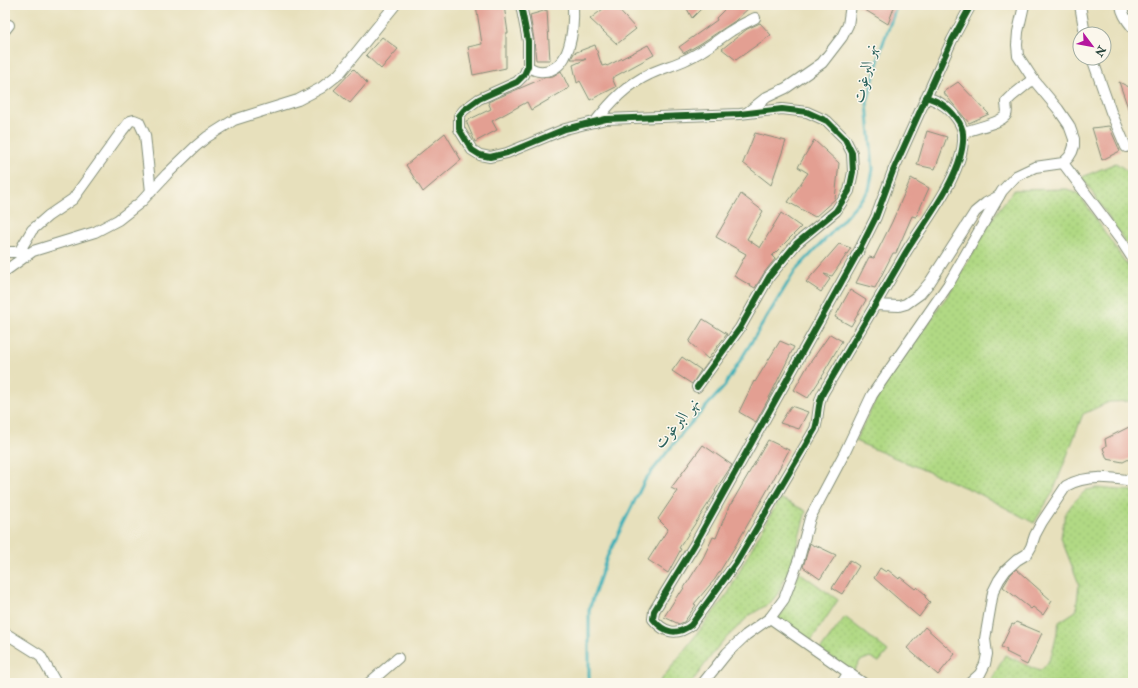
<svg xmlns="http://www.w3.org/2000/svg" width="1138" height="688" font-family="'IM FELL Double Pica',Amiri,serif">
	<style>
		.grass { fill: url(#grass-dots); stroke: #688b5c }
		.lines { fill: none; stroke-linecap: round; stroke-linejoin: round }
		.stream { stroke: #3fb0b7; stroke-width: 3 }
		.building { fill: #e39f92 }
		.street-casing { stroke: #838e78; stroke-width: 12 }
		.street { stroke: #fff; stroke-width: 10 }
		.cycleway-casing { stroke: #fbf7ec; stroke-width: 8 }
		.cycleway { stroke: #1b5e20; stroke-width: 6 }
		.labels { text-anchor: middle; dominant-baseline: central; stroke-width: 3; stroke-linejoin: round; paint-order: stroke }
		.water-label { font-size: 16px; font-style: italic; fill: #29605b; stroke: #fbf7ec }
	</style>
	<defs>
		<pattern id="grass-dots" width="8" height="8" patternUnits="userSpaceOnUse"><rect width="8" height="8" fill="#b1d984"/><path d="M2 2h.1M6 6h.1" fill="none" stroke="#98bb73" stroke-width="1.8" stroke-linecap="round"/></pattern>
	</defs>
	<rect width="100%" height="100%" fill="#fbf7ec"/>
	<filter id="ink" filterUnits="userSpaceOnUse"><feTurbulence type="fractalNoise" baseFrequency=".025" numOctaves="2"/><feDisplacementMap in="SourceGraphic" scale="8" xChannelSelector="R" yChannelSelector="G"/><feConvolveMatrix kernelMatrix="1 2 1 2 8 2 1 2 1" color-interpolation-filters="sRGB"/></filter>
	<filter id="wash" filterUnits="userSpaceOnUse"><feTurbulence type="fractalNoise" baseFrequency=".012" numOctaves="4" result="noise"/><feDisplacementMap in="SourceGraphic" scale="16" xChannelSelector="R" yChannelSelector="G"/><feGaussianBlur stdDeviation="0.9" result="paint"/><feColorMatrix in="noise" values="0 0 0 0 0 0 0 0 0 0 0 0 0 0 0 0 0 1.4 0 .05"/><feComposite in="paint" operator="in"/></filter>
	<g filter="url(#wash)">
		<rect width="100%" height="100%" fill="#e7e0bc"/>
		<g class="grass">
			<path d="M1116,163L1133,175V254L1082,177Z"/>
			<path d="M1067,189L1079,194L1133,274V401L1109,402L1083,414L1053,492L1034,523L976,492L855,441L885,382L948,295L996,213L1014,190Z"/>
			<path d="M1097,488L1133,491V683H990L1005,655L1039,671C1053,665 1056,635 1059,622L1076,611L1079,584L1061,538L1065,514L1073,503L1086,490Z"/>
			<path d="M780,498L806,511L792,564L777,595L770,603L750,615L720,644L691,683H659L729,592L743,564Z"/>
			<path d="M799,572L838,600L810,642L778,618L786,607V600Z"/>
			<path d="M845,617L888,651L879,662L870,657L860,661L853,672L820,650Z"/>
		</g>
		<g class="lines">
			<path class="stream" d="M589,683V610L607,557L645,480L683,432L724,387L795,271L834,230L869,190L873,169L867,103L882,46L897,5"/>
		</g>
		<g id="blocks">
			<g class="building">
				<path d="M476,5H504L508,33H506V68L473,75L468,47L482,44Z"/>
				<path d="M608,5H614L636,29L617,44L590,19Z"/>
				<path d="M685,5H705L692,18Z"/>
				<path d="M729,5H752L735,21L700,44L684,53L679,47L717,20L716,18Z"/>
				<path d="M857,5H895L888,24Z"/>
				<path d="M547,10L550,60H536L534,40L530,15Z"/>
				<path d="M760,23L771,35L736,60L722,49L747,29Z"/>
				<path d="M382,37L398,49L381,69L366,55Z"/>
				<path d="M595,45L602,66L606,65L607,66L648,45L654,55L612,78L616,87L590,100L580,81L577,83L573,65L586,59H571L574,53Z"/>
				<path d="M354,69L367,83L350,103L334,90Z"/>
				<path d="M561,71L569,88L531,110L527,102L492,121L497,130L475,142L466,121L491,109L488,102L546,77L553,76Z"/>
				<path d="M958,82L989,114L969,123L943,92Z"/>
				<path d="M1119,82L1133,89V119H1132Z"/>
				<path d="M1109,126L1120,151L1102,160L1092,128Z"/>
				<path d="M927,131L947,137L935,169L917,165Z"/>
				<path d="M445,133L461,160L423,192L406,165Z"/>
				<path d="M755,133L786,141L771,185L743,163Z"/>
				<path d="M814,140L839,163L835,199L815,217L788,202L808,173L798,167Z"/>
				<path d="M911,178L929,188L916,217L912,216L896,253H893L875,288L856,283L869,257L874,258L892,222Z"/>
				<path d="M741,194L763,211L747,239L760,248L781,213L801,227L772,256L775,259L764,273L755,288L734,276L746,254L716,237Z"/>
				<path d="M839,244L851,248L832,276L824,274L830,279L821,292L806,282Z"/>
				<path d="M850,290L866,300L851,326L835,317Z"/>
				<path d="M703,319L727,334L708,359L689,342Z"/>
				<path d="M830,334L842,341L824,372H825L808,398L794,390L807,367Z"/>
				<path d="M780,341L794,347L771,394L756,422L739,412L754,381L755,382Z"/>
				<path d="M682,357L701,370L692,384L672,371Z"/>
				<path d="M791,406L808,412L799,429L780,423Z"/>
				<path d="M1133,425V457L1123,462L1107,459L1103,448L1106,446L1105,439Z"/>
				<path d="M768,440L789,450L772,482L736,545L715,579L694,604L696,605L684,622L679,624L664,617L679,593L680,594L703,558L713,537L716,538L730,504H731Z"/>
				<path d="M703,445L732,465L715,491L716,492L679,548L681,549L668,573L648,560L668,529L658,519L677,491L671,488Z"/>
				<path d="M810,543L814,546L815,545L836,555L820,579L803,567Z"/>
				<path d="M850,560L859,566L842,594L832,588Z"/>
				<path d="M880,568L886,572L888,570L899,579L900,577L915,589L917,587L926,595L925,597L930,602L919,617L874,578Z"/>
				<path d="M1016,569L1052,601L1043,615L1033,607L1031,609L1003,587L1011,574Z"/>
				<path d="M1016,622L1042,633L1027,665L1019,661L1020,659L1006,652L1007,650L1001,647L1012,624L1014,625Z"/>
				<path d="M925,627L955,654L938,675L907,648Z"/>
			</g>
		</g>
	</g>
	<g filter="url(#ink)">
		<use href="#blocks" fill-opacity="0" stroke="#838e78" stroke-width="1"/>
		<g class="lines">
			<defs>
				<g id="street">
					<path d="M521,5L528,41V66L524,75L517,82L479,99L464,110L459,116V129L472,150L480,155L490,157L507,153L565,129L606,119L740,114L782,109L807,112L827,121L845,139L852,153L853,172L849,191L836,211L797,243L769,277L740,328L697,387"/>
					<path d="M1080,5L1085,34"/>
					<path d="M1121,5C1122,14 1127,21 1133,28"/>
					<path d="M5,30L9,25"/>
					<path d="M1092,58L1111,112L1126,147"/>
					<path d="M528,67C531,68 535,71 539,71C572,74 574,27 573,5"/>
					<path d="M926,97C932,99 938,101 943,105C951,110 963,124 963,134C966,171 925,221 906,252C879,299 851,346 823,393C817,404 819,417 815,429L736,563L691,625C677,636 664,633 653,619L654,611L695,544L860,249L876,217L893,171L952,40L971,5"/>
					<path d="M748,112L767,97L786,88L822,63L842,37L848,25L851,5"/>
					<path d="M595,122C611,102 626,85 650,74C662,68 675,65 687,59C703,52 716,41 731,31C738,26 747,22 755,18"/>
					<path d="M964,132C973,129 1001,123 1006,115C1008,111 1006,107 1006,102L1012,96L1033,79"/>
					<path d="M1063,163L1122,242L1133,259"/>
					<path d="M5,252H25"/>
					<path d="M19,252L32,230L48,216L73,199L122,131L130,121L134,120L139,122L145,135L151,192"/>
					<path d="M5,271L33,251L95,232L118,220L141,202L167,174L195,147L207,137L234,120L298,100L321,88L339,74L395,5"/>
					<path d="M875,305L899,306L906,304L920,294L930,282L975,212L986,203L999,196"/>
					<path d="M770,618L863,683"/>
					<path d="M5,633L40,655L56,683"/>
					<path d="M369,683L398,658"/>
					<path d="M703,683L727,653L746,635L770,618L784,599L799,559L810,518L845,452L872,395L948,285L1002,191L1016,176L1035,167L1063,163L1069,157L1072,152L1074,146V139L1069,125L1058,109L1033,79L1018,56L1017,45L1018,32L1024,5"/>
					<path d="M842,683L849,672"/>
					<path d="M970,683L980,674L985,664L987,654L985,639L993,592L999,580L1006,570L1017,560L1027,554L1031,547L1035,535L1042,522L1066,486C1085,474 1112,478 1133,481"/>
				</g>
			</defs>
			<use href="#street" class="street-casing"/>
			<use href="#street" class="street"/>
			<defs>
				<g id="cycleway">
					<path d="M521,5L528,41V66L524,75L517,82L479,99L464,110L459,116V129L472,150L480,155L490,157L507,153L565,129L606,119L740,114L782,109L807,112L827,121L845,139L852,153L853,172L849,191L836,211L797,243L769,277L740,328L697,387"/>
					<path d="M926,97C932,99 938,101 943,105C951,110 963,124 963,134C966,171 925,221 906,252C879,299 851,346 823,393C817,404 819,417 815,429L736,563L691,625C677,636 664,633 653,619L654,611L695,544L860,249L876,217L893,171L952,40L971,5"/>
				</g>
			</defs>
			<use href="#cycleway" class="cycleway-casing"/>
			<use href="#cycleway" class="cycleway"/>
		</g>
	</g>
	<g class="labels">
		<g class="water-label">
			<text transform="translate(865 73) rotate(-77)">نهر البرغوت</text>
			<text transform="translate(677 423) rotate(-50)">نهر البرغوت</text>
		</g>
	</g>
	<rect width="1138" height="688" fill="none" stroke="#fbf7ec" stroke-width="20"/>
	<g transform="translate(1092 46) rotate(122)"><circle r="19" fill="#fbf7ec" stroke="#a3ada2"/>
	<path d="M0-3L7 15L0 10L-7 15Z" fill="#b5179e"/>
	<text y="-6" font-size="11" font-weight="bold" text-anchor="middle" fill="#1f3d34">N</text>
	</g>
</svg>
